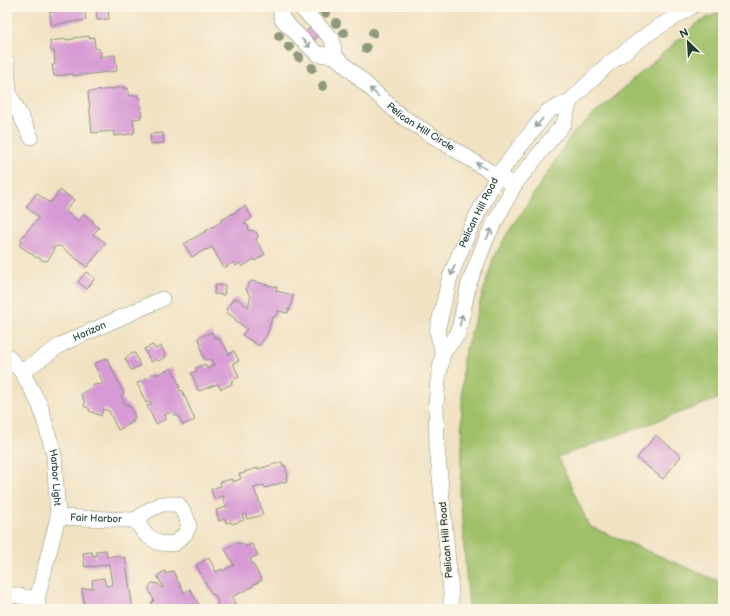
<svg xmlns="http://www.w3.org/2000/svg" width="730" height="616" font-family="'Balsamiq Sans',sans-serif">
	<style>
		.green { fill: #9fbf67; stroke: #5f7e4e }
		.building { fill: #d79ad4 }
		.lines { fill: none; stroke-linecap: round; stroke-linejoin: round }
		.minor-casing { stroke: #88907c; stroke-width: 16 }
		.minor { stroke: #fff; stroke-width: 15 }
		.tree { fill: #8f997c }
		.oneway { stroke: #8f9e9a }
		.labels { text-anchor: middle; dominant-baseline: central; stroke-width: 3.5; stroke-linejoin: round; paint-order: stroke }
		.street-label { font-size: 10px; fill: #1f3d34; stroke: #fcf5e5 }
	</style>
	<rect width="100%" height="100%" fill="#fcf5e5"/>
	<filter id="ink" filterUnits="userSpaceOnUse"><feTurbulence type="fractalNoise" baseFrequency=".025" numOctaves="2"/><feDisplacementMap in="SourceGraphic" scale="8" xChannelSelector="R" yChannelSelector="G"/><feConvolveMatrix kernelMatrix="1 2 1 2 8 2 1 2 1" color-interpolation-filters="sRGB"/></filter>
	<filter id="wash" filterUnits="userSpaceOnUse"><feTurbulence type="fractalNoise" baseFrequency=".012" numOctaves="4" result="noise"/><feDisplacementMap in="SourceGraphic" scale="16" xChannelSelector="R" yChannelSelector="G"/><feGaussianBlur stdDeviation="0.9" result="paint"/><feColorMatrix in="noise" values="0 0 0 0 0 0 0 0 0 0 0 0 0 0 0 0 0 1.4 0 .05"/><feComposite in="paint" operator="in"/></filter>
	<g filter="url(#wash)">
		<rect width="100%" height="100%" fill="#f1e2c3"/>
		<path class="green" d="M723,10V397L558,457L589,526L723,583V609H469L460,496L463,359L494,256L572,134L696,24Z"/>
		<g id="blocks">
			<g class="building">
				<path d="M53,7H84L86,20L51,25L50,12H54Z"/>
				<path d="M108,7L109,19L97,20L96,8Z"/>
				<path d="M312,26L320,34L312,42L303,34Z"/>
				<path d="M89,36V38L94,37L95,48L99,49L101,53L100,57L115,55L117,71L73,76V74L54,76L52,65H55L54,51H51L50,41L67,39V40L74,39V38Z"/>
				<path d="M124,87V89L128,88L129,96L138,95V98H140L142,115H140L141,118L133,119L135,132H133V134L114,136L113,131L92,133L88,92Z"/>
				<path d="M163,133L164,143L151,144L150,134Z"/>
				<path d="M60,190L74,200L66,210V212L78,221L84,214L94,222L93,223L99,228L93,234L106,243L87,267L60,246L53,247L54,251L47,261L42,260L38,257L37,258L19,245L22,242L21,239V238L38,219L37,216L26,207L37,193L48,202L52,201Z"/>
				<path d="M245,206L252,218L244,223L248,226L249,231L252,230L257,233L258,237L256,240L265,254L255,261L254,259L242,267L240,263L236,266L234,262L224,268L212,247L207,250L206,249L192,257L184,244L221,222L220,221Z"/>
				<path d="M86,272L95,278L87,289L78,282Z"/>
				<path d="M252,281L277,287L276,291L293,295L290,310L288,309V313L277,311L276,316L272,318L267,335L259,346L242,335L247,329L235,320L236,319L226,312L227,310L226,309L234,298L235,299L236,298L248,307L251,295L249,294L246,290L248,284Z"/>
				<path d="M215,285H225L224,295L214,294Z"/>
				<path d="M212,332L214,338L217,337L219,340L220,339L222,343H223L229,354L234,351L239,361L233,363L239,377L231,381L232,384L221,389L218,384L212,386L199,391L191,373L197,371L196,368L205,364L207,369L214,365L211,359L207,360V359L205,360L201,351H202L200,345L201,344L198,338Z"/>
				<path d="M153,345L155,349L161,346L166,357L158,361L157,359L151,362L144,349Z"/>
				<path d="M133,353H135L140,366L131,370L125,358Z"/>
				<path d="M107,358L124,394L121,396L126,405L128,404L130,408L131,407L135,418L132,419L133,422L118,430L109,411L103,409L101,416L89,411L90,409L84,406L85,403L81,394L90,389L94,385L99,384V385L103,383L94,364Z"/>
				<path d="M172,368L180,387H178L180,391L182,390L195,420L183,425L178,415H174L171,412L165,415L166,419L156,424L147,406L152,403L151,401L146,403L137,383L145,380L148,376L150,374H158Z"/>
				<path d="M656,435L681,456L663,479L637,458Z"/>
				<path d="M282,462L283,466L285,465L288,477H286L287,481L265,488L264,485L254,488L257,497H258L263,515L247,519L245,514L242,515L244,520L232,524L231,522L226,523L225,519L219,521L216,510L227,507L223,502L224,496L214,499L211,489L221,486L220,482L232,479V482L241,479L239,474L245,473L244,472L258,468V469Z"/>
				<path d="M238,542L239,544L243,543L245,547L252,544L258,555L250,559L262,580L253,585V586L246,590L232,597L236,606L235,609H220L217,603L218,602L214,594L212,595L196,565L209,558L216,572L222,569L223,571L234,565L225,549Z"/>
				<path d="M106,550L107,557L119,555L120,558L125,557L133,609H85L82,589L93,588L92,580L104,578L106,586L112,585L109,564L92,567V566L85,567L83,553L92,552L93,556H96V551Z"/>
				<path d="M165,571L166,574L173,571L184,593L190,589L201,609H154L151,602L154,601L149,590V587L152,583H154L158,584L161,588L163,587L157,576Z"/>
			</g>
		</g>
	</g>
	<g filter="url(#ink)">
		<use href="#blocks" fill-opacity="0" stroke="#88907c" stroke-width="1"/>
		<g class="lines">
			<defs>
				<g id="minor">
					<path d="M280,7L282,19L317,54L335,56"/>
					<path id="s1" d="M300,7L332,39L335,56L401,116L497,176L507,181"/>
					<path d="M7,63L9,93L31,137"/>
					<path d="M443,353L458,334L469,283L487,237L515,184L564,123L570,101"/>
					<path id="s2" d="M7,356L22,372L40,405L54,455L58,517L37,599L39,609"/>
					<path id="s3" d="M22,372L62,344L162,299"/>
					<path id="s4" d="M58,517L135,520L149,510L162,504H178L186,516L189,526L185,534L174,544L159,543L146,535L135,520"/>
					<path d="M7,594L37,599"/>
					<path id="s5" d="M451,609V593L437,446L436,406L438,379L443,353L437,331L450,277L468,233L497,176L548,111L570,101L606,66L649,33L691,7"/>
				</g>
			</defs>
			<use href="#minor" class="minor-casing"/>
			<use href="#minor" class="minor"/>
		</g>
		<g class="tree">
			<circle cx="325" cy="13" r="5"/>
			<circle cx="336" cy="23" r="5"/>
			<circle cx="344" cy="33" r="5"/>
			<circle cx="373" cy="33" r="5"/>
			<circle cx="279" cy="36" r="5"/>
			<circle cx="289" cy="47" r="5"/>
			<circle cx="366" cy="48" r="5"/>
			<circle cx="299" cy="57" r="5"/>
			<circle cx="312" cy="68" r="5"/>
			<circle cx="323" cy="86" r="5"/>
		</g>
		<defs><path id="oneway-shaft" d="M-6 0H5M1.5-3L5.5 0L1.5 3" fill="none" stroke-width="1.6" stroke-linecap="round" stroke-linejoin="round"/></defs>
		<g class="oneway">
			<use href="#oneway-shaft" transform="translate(306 43) rotate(45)"/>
			<use href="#oneway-shaft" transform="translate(374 92) rotate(-137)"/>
			<use href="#oneway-shaft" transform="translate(539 123) rotate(128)"/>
			<use href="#oneway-shaft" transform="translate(481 166) rotate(-148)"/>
			<use href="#oneway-shaft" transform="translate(489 234) rotate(-64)"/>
			<use href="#oneway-shaft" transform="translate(453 270) rotate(111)"/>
			<use href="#oneway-shaft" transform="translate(461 320) rotate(-77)"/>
		</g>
	</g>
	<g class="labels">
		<g class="street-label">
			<text stroke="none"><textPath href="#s1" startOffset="174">Pelican Hill Circle</textPath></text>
			<text stroke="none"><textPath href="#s5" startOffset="406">Pelican Hill Road</textPath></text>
			<text stroke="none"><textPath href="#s3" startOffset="79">Horizon</textPath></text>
			<text stroke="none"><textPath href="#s2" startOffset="134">Harbor Light</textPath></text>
			<text stroke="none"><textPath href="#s4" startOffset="38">Fair Harbor</textPath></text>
			<text transform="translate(446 540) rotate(-95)">Pelican Hill Road</text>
		</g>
	</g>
	<rect width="730" height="616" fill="none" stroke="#fcf5e5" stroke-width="24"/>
	<g transform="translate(688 42) rotate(335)" stroke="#fcf5e5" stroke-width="3" paint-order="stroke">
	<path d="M0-3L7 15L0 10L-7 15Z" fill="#1f3d34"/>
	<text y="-6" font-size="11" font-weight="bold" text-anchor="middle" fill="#1f3d34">N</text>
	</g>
</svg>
